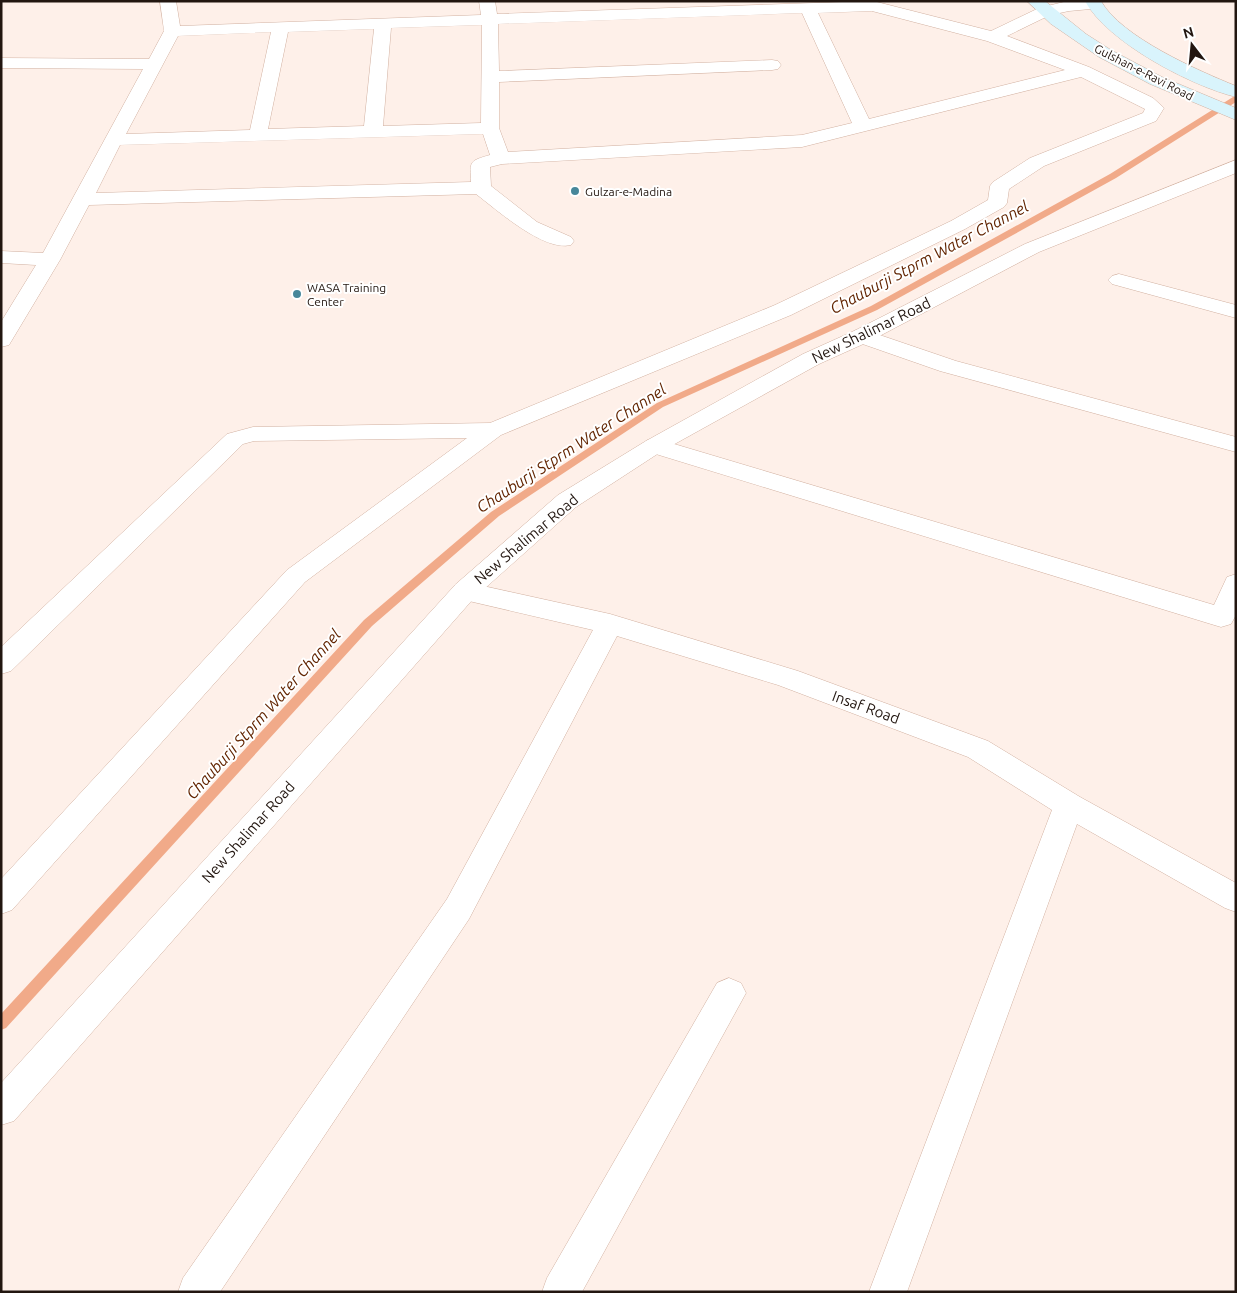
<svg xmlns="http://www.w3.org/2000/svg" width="1237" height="1293" font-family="Ubuntu,sans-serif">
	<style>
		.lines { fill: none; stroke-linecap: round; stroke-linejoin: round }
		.stream { fill: #f1aa89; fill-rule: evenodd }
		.minor-casing { stroke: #d2b1a1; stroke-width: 1 }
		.tertiary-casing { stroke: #d2b1a1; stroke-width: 1 }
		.secondary-casing { stroke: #d2b1a1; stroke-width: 1 }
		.minor { fill: #fff; fill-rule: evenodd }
		.tertiary { fill: #fff; fill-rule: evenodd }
		.secondary { fill: #d9f4fc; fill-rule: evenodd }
		.poi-dot { fill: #47879a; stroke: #fff; stroke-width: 2 }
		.labels { text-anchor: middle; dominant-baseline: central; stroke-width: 4; stroke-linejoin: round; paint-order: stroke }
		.far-street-label { font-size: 12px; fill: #221610; stroke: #fff }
		.far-poi-label { font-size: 12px; fill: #221610; stroke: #fff; text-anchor: start }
		.street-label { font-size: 15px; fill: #221610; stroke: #fff }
		.water-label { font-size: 16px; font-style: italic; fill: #622400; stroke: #fff }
	</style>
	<rect width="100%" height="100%" fill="#fef0e9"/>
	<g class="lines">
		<path class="stream" d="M1233,97H1236V102L1116,178L877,310L663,407L499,516L372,626L6,1028L1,1030V1014L364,620L491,512L657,403L871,306L1110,174Z"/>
		<defs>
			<g id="minor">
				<path d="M160,1H176L180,26L481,15L479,1H495L497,14L873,1L991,31L1039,8L1068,1H1100L1103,5L1101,8L1069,11L1050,15L1007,36L1089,67L1153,98L1164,108L1156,121L1044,166L1009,189L1007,203L1004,207L965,229L791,315L501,435L305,582L12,910L1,914V879L287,570L467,438L254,441L243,444L11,671L1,674V647L227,434L253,427L490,423L775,305L951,221L988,200L990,186L993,182L1030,158L1143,113L1145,109L1081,77L802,147L502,164L490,167L491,186L537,222L571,237L574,241L571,245C544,252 497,210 476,194L89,205L60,260L9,345L1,347V322L36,265L1,263V251L43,253L143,69L1,68V58L149,59L164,31ZM872,11L987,41L1065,70L869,119L818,13ZM802,13L852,123L802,135L508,152L499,128V82L772,70L778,69L781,65L778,61L772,60L499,71L498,24ZM482,25L481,123L383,126L391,28ZM374,29L364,126L268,129L288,32ZM271,32L250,130L126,134L178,36ZM483,134L490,155C469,161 470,161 471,182L96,193L120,145Z"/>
				<path d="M1119,274L1236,305V318L1112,284L1108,280L1112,276Z"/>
				<path d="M862,329L956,361L1236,437V452L940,371L854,341L851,336L854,331Z"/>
				<path d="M654,438L1214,605L1227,577L1236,574V615L1231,624L1221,627L1211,624L646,451L642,446L646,441Z"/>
				<path d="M465,582L610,614L798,671L988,741L1080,797L1236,883V912L1225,908L1077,824L907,1292H869L1052,810L968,757L778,685L617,636L469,919L220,1292H178L183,1278L447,899L593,630L456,598L452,591L456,584Z"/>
				<path d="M729,978L741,983L746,993L582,1292H542L547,1278L717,983Z"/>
			</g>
			<path id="tertiary" d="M1236,160V173L1039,252L870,341L819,364L662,451L576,507L474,598L14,1121L1,1125V1083L456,584L558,495L646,441L803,354L854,331L1025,244Z"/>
			<g id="secondary">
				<path d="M1027,1H1045L1086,34L1111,50L1162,77L1236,108V120L1150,84L1099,57L1051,24Z"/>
				<path d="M1085,1H1101C1121,37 1199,71 1236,86V97C1191,86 1107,42 1085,1Z"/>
			</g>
		</defs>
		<use href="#minor" class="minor-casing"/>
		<use href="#tertiary" class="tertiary-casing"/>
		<use href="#secondary" class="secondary-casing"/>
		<use href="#minor" class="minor"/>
		<use href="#tertiary" class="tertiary"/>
		<use href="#secondary" class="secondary"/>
	</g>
	<g class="poi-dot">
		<circle cx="575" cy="191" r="5"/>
		<circle cx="297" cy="294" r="5"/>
	</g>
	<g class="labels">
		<g class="far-street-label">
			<text transform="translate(1144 72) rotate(27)">Gulshan-e-Ravi Road</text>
		</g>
		<g class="far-poi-label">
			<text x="585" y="191">Gulzar-e-Madina</text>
			<text x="307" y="287">WASA Training<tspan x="307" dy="14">Center</tspan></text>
		</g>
		<g class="street-label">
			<text transform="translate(871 330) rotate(-26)">New Shalimar Road</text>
			<text transform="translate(526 539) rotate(-40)">New Shalimar Road</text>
			<text transform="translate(866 707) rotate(20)">Insaf Road</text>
			<text transform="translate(248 832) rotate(-48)">New Shalimar Road</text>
		</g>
		<g class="water-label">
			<text transform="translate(929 257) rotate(-28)">Chauburji Stprm Water Channel</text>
			<text transform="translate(571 448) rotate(-33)">Chauburji Stprm Water Channel</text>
			<text transform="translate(263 714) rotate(-48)">Chauburji Stprm Water Channel</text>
		</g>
	</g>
	<rect width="1237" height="1293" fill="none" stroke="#221610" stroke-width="5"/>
	<g transform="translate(1192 45) rotate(344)" stroke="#ffffff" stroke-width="4" paint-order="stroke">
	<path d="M0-4L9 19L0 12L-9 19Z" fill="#221610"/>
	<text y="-8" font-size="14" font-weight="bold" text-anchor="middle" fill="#221610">N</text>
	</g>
</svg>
